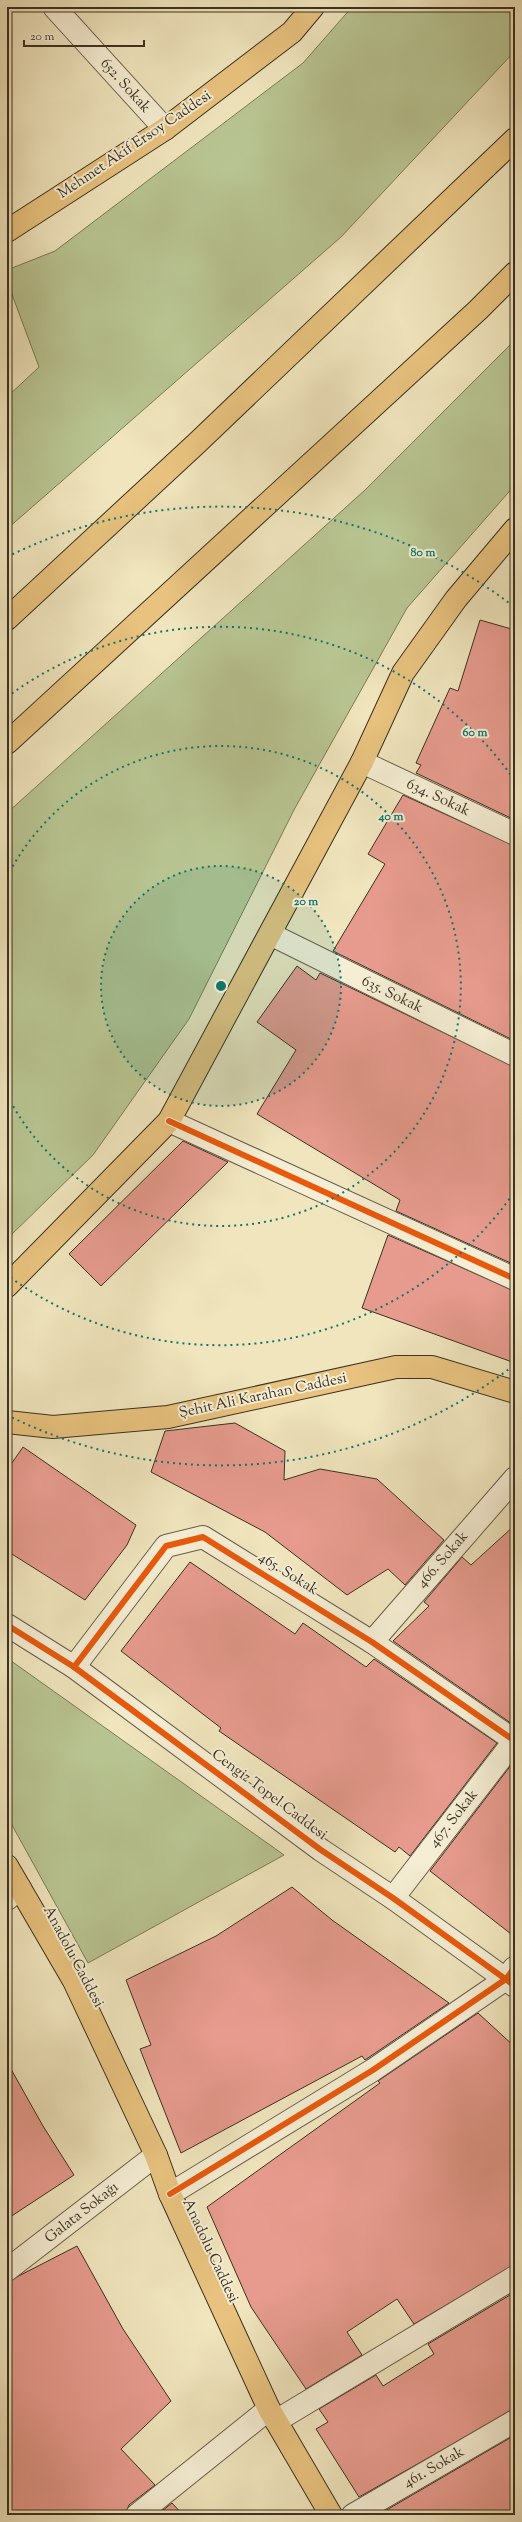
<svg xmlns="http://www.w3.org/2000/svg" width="522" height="2522" font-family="'Sorts Mill Goudy',serif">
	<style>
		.green { fill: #b8c592; stroke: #7a7b5a }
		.building { fill: #e79b8e; stroke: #3b3123 }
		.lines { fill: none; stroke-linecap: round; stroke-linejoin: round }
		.minor-casing { stroke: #685e4a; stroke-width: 24 }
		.major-casing { stroke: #3b3123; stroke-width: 24 }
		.highway-casing { stroke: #3b3123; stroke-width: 24 }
		.minor { stroke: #f5eed4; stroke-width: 22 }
		.major { stroke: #e8c27e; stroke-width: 22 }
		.highway { stroke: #e8c27e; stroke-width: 22 }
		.cycleway-casing { stroke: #f5eed4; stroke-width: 8 }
		.cycleway { stroke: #e8590c; stroke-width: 6 }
		.ring { fill: none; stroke: #0f766e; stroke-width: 2; stroke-dasharray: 2 4 }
		.labels { text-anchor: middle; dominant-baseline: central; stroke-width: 4; stroke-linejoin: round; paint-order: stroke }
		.street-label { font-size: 15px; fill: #3b3123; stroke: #f5eed4 }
		.centre { fill: #0f766e; stroke: #f5eed4; stroke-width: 2 }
		.ring-label { font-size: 12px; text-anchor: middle; font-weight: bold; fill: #0f766e; stroke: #f5eed4; stroke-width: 4; stroke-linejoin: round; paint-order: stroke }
	</style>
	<rect width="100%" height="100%" fill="#f0e5bd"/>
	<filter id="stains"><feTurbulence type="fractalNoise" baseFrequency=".005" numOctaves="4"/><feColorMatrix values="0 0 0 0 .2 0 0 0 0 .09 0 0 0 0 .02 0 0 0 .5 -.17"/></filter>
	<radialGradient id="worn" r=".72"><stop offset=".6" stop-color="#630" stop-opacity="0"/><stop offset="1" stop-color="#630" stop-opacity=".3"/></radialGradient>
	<g class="green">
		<path d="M352,7H515V51L341,237L7,529V397L39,367L7,281V270L55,251L303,63Z"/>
		<path d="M515,340V485L407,608L295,808L189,1019L93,1155L7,1239V813L365,490Z"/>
		<path d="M7,1658L284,1855L88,1963L7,1816Z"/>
	</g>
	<g class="building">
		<path d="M480,620L515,630V820L416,773L421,765L416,763L450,688L458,691Z"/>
		<path d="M403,795L515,846V1041L333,951L385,864L368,854Z"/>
		<path d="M297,966L316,980L320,973L515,1067V1265L396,1211L400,1200L257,1114L296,1050L257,1022Z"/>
		<path d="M183,1141L228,1162L101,1286L69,1254Z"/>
		<path d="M388,1235L515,1291V1363L362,1308Z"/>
		<path d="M235,1423L285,1451L284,1480L320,1469L377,1479L444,1540L405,1585L388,1569L347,1595L265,1532L151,1472L165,1431Z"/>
		<path d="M23,1447L136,1525L127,1545L85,1600L7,1551V1470Z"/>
		<path d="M515,1525V1726L393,1641L429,1606L424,1602L462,1557L471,1565Z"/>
		<path d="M190,1562L295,1634L303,1623L366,1667L374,1659L497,1743L410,1856L399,1847L395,1852L219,1731L221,1728L121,1651Z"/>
		<path d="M515,1760V1937L430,1871Z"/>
		<path d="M292,1887L332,1920L449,2003L365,2060L362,2056L181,2153L140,2049L151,2045L126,1980L216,1936Z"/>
		<path d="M478,2013L515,2047V2265L414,2324L397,2299L347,2332L362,2355L306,2389L251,2307L207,2207L380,2083L378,2081Z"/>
		<path d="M7,2062L43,2126L74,2175L7,2219Z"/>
		<path d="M77,2246L123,2329L171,2401L121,2449L155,2485L129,2505L125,2515H7V2282Z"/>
		<path d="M515,2292V2409L359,2497L316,2429L328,2422L319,2409L376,2375L383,2386L434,2354L428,2344Z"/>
		<path d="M515,2435V2515H378Z"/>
		<path d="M172,2503L183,2515H157Z"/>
	</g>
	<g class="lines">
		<defs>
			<g id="minor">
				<path d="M54,7L165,129"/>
				<path d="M362,762L515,834"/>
				<path d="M270,934L515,1055"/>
				<path d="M169,1121L515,1279"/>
				<path d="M7,1625L74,1667L321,1850L393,1898L515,1986"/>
				<path d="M372,1642L515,1478"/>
				<path d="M74,1667L166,1546L203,1537L372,1642L515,1741"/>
				<path d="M393,1898L515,1740"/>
				<path d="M7,1899L20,1888"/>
				<path d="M170,2194L373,2070L506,1979L514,1968"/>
				<path d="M7,2270L156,2155"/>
				<path d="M276,2421L515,2277"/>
				<path d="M137,2515L269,2409"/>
				<path d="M353,2515L515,2421"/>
			</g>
			<g id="major">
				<path d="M7,231L165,129L292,32L313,7"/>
				<path d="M7,1286L169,1121L362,762L403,673L456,599L515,529"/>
				<path d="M7,1422L53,1427L168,1417L396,1367H432L515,1392"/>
				<path d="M7,1866L74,1981L156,2155L170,2194L269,2409L331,2515"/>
			</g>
			<g id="highway">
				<path d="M7,619L197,443L515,139"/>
				<path d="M7,743L478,310L515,273"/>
			</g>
		</defs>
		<use href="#minor" class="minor-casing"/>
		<use href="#major" class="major-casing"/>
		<use href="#highway" class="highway-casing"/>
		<use href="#minor" class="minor"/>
		<use href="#major" class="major"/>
		<use href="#highway" class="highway"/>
		<defs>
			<g id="cycleway">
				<path d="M169,1121L515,1279"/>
				<path d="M7,1625L74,1667L321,1850L393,1898L515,1986"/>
				<path d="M74,1667L166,1546L203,1537L372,1642L515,1741"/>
				<path d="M170,2194L373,2070L506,1979L515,1967"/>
			</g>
		</defs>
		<use href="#cycleway" class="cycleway-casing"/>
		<use href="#cycleway" class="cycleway"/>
	</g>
	<circle cx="221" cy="986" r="120" fill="#0f766e" fill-opacity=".12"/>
	<g class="ring">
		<circle cx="221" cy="986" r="120"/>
		<path d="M7 877A240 240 0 1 1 7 1095"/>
		<path d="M513 1194A359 359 0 0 1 7 1275M7 697A359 359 0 0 1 513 778"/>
		<path d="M513 1366A479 479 0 0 1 7 1415M7 557A479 479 0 0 1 513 606"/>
	</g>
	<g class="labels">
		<g class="street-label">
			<text transform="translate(125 86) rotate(48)">652. Sokak</text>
			<text transform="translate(135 145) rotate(-34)">Mehmet Akif Ersoy Caddesi</text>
			<text transform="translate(438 798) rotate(25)">634. Sokak</text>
			<text transform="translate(392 995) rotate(26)">635. Sokak</text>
			<text transform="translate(263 1396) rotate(-12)">Şehit Ali Karahan Caddesi</text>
			<text transform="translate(443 1560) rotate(-49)">466. Sokak</text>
			<text transform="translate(288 1574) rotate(32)">465. Sokak</text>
			<text transform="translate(269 1795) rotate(37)">Cengiz Topel Caddesi</text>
			<text transform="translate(454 1819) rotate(-52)">467. Sokak</text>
			<text transform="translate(73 1957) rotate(62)">Anadolu Caddesi</text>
			<text transform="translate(82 2213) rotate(-38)">Galata Sokağı</text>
			<text transform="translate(210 2251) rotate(65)">Anadolu Caddesi</text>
			<text transform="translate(434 2468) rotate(-30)">461. Sokak</text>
		</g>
	</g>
	<circle cx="221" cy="986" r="6" class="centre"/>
	<g class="ring-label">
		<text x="423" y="556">80 m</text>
		<text x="475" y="736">60 m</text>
		<text x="391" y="820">40 m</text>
		<text x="306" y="905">20 m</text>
	</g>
	<rect width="522" height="2522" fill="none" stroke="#f0e5bd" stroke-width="24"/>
	<rect x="8" y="8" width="506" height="2506" fill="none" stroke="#3b3123" stroke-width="2"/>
	<rect x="12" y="12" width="498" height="2498" fill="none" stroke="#3b3123"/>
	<path d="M24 40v6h120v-6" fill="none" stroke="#3b3123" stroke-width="2"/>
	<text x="30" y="40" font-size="12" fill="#3b3123" stroke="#f5eed4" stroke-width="3" paint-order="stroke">20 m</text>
	<rect width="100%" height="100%" filter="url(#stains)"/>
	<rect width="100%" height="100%" fill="url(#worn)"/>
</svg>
